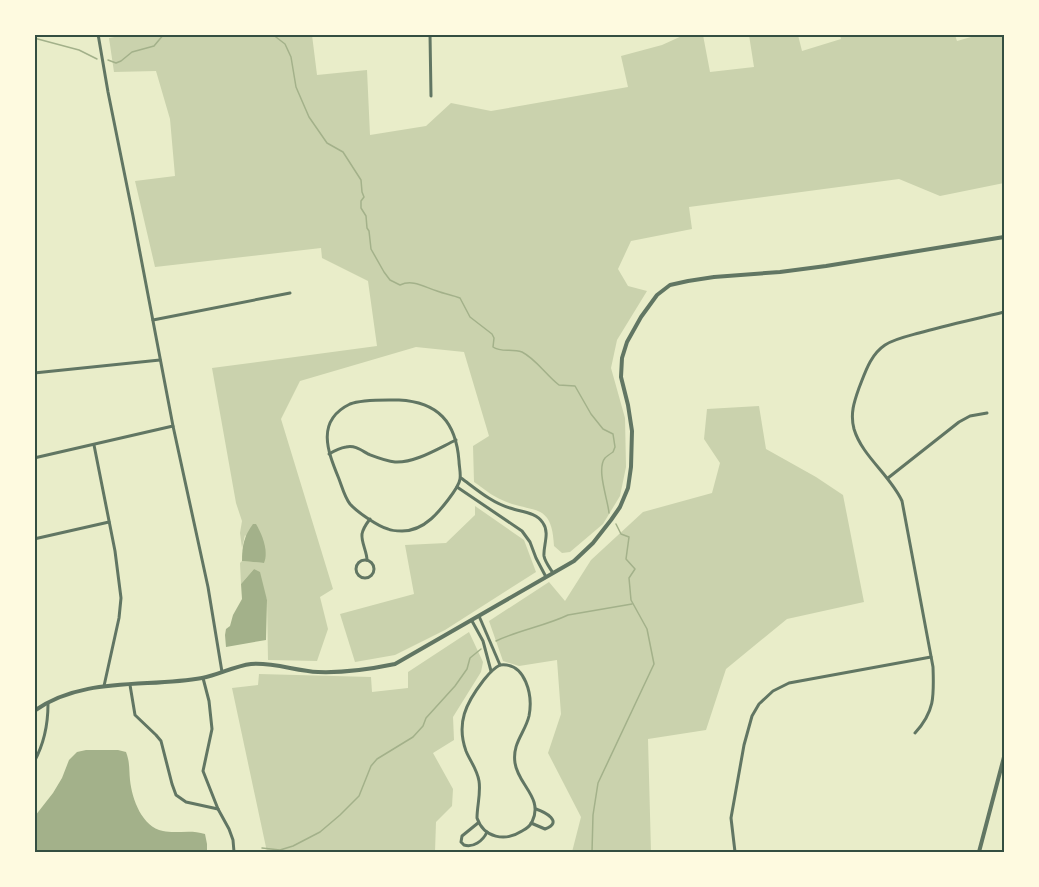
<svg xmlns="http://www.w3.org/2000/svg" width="1039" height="887" font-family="Jost,sans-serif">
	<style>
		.green { fill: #cad2ad }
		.water { fill: #a3b18a }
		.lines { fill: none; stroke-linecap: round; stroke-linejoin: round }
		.stream { stroke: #a3b18a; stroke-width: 1.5 }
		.minor { stroke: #617663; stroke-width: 3 }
		.tertiary { stroke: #617663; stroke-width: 4 }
		.neatline { fill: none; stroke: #344e41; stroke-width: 2 }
	</style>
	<rect width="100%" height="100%" fill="#e9edc9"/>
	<g class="green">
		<path d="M131,34L312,35L317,75L367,70L370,135L426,126L451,103L491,111L628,87L621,56L662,45L684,35H703L710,72L754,67L749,35H798L802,51L841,39L840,35H955L957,41L978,35H1004V183L940,196L899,179L689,207L692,229L631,241L618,269L628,286L647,291L617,340L611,368L625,418L626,467L620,496L603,524L570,552L562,553L554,546C552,501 533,514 502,500C492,496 483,488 474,482L473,446L489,436L464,352L416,347L300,381L281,419L333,589L320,597L328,629L317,661L268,660L267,600L254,569L241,584L240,563L242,561L264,563L245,535L242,548L240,533L242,521L236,503L212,368L377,346L368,281L322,258L321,248L155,267L135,181L175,176L170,119L156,71L114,72L109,38Z"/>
		<path d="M759,406L766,449L816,477L843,495L864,602L787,619L726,669L706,730L648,739L651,852H572L581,817L548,753L561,714L557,660L519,666L503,661L489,621L549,582L565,601L591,560L643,512L712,493L720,463L704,439L707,409Z"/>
		<path d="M475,506L524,540L536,572L445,630L395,655L355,662L340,614L414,594L405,545L446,543L475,515Z"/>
		<path d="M469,632L483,662L481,672L453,717L454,740L433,753L453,789L452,806L436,822L435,852H267L232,688L258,685L259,674L371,677L372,692L408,688V672Z"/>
	</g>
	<g class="water">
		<path d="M253,524H256C262,534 269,551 264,563L242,561C242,546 244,536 253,524Z"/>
		<path d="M254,569L260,572L267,600L266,640L226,647L225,635L226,629L230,626L233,615L242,599L241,584Z"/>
		<path d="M86,750H118L126,752C130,762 129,770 130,780C132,799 142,827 163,831C177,834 190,829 205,834L207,844V852H35V816L53,793L62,778L69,760L77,752Z"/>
	</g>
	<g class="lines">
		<g class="stream">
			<path d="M181,34H183"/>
			<path d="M272,34L285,44L291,57L296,87L309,117L327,143L343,152L361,180L362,192L364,197L361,201V208L366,216L367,228L369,231L371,249L384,272L390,280L400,285C413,279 424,287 437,291C445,294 452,295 460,298L470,317L492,334L494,338L493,347C501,353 512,348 522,352C536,359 546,375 559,385L575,386L591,414L603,429L613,434L615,447L613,452C610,454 607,456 605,458C596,469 608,500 609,513"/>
			<path d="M34,38L79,50L97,59"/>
			<path d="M108,60L116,63L121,61L132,52L154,46L164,34"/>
			<path d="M496,641C519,630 545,626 568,615L632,604"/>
			<path d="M262,848L280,850L293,846L320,832L340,815L359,796L371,766L377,759L413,737L423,726L426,718L455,686L467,669L470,658L481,649"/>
			<path d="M223,852H225"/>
			<path d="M592,852L593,815L598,783L654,664L647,629L631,600L629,578L635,569L626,559L629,537L621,534L616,524"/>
		</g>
		<g class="minor">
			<path d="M98,34L108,92L133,216L173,426L208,587L222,672"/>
			<path d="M430,34L431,96"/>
			<path d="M153,320L290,293"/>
			<path d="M34,373L160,360"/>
			<path d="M399,400C438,402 456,422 459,461C459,466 461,473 460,479C459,488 439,512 431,519C423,526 412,531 402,531C398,531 392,531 388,529C379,527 357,512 350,504C345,498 342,487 339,479C328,452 315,421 350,404C362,399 386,400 399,400Z"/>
			<path d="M94,445L115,551L121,598L119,618L104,686"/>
			<path d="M329,454C334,451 340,448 346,447C355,445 361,450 368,454C376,457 386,461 395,462C415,463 437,449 456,440"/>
			<path d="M34,458L173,426"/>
			<path d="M461,478C476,489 492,503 510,508C521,512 536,512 543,523C550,533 543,546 544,556C545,562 550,568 553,573"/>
			<path d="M888,478L959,422L970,416L987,413"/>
			<path d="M457,487L522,531L530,542L536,558L546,577"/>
			<path d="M34,539L109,522"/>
			<path d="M367,560C367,552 361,542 362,534C363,528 367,523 370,519"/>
			<circle cx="365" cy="569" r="9"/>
			<path d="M479,616L500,665"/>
			<path d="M472,621L483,641L491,671"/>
			<path d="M500,665C526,662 533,696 529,716C525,733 512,743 515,763C518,785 544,798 532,822C530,826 526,829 522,831C505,842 484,838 477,818C477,806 481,793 479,781C477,769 470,761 466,751C456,723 466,703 483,681C488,675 492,669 500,665Z"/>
			<path d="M203,678L209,701L212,729L203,771L218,809L229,829L233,840L234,852"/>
			<path d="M130,685L135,715L156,735L161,741L172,784L176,795L186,802L218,809"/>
			<path d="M915,733C935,711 934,696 933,667L902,501C890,475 862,456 854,429C850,414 854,402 859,388C865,373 870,355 885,345C894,339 908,336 919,333C947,325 976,319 1004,312"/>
			<path d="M34,762C44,744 48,724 48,704"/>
			<path d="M478,823L462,836L461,842L464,845C473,848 483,841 487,832"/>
			<path d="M531,823L545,829C564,822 545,812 536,809"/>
			<path d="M735,852L731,818L744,745L752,716L759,704L773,691L789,683L931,657"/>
		</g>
		<g class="tertiary">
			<path d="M34,711C83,676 147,688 202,678C219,675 234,666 251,664C273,662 296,671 318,672C344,673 371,669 395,664L574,561L593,543L611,520L620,507L628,488L631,467L632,431L628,405L621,377L622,358L627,342L641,317L657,295L670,285L688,281L714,277L780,272L826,266L1004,237"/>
			<path d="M979,852L1004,757"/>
		</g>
	</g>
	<rect width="1039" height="887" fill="none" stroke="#fefae0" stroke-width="72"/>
	<rect x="36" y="36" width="967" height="815" class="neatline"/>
</svg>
